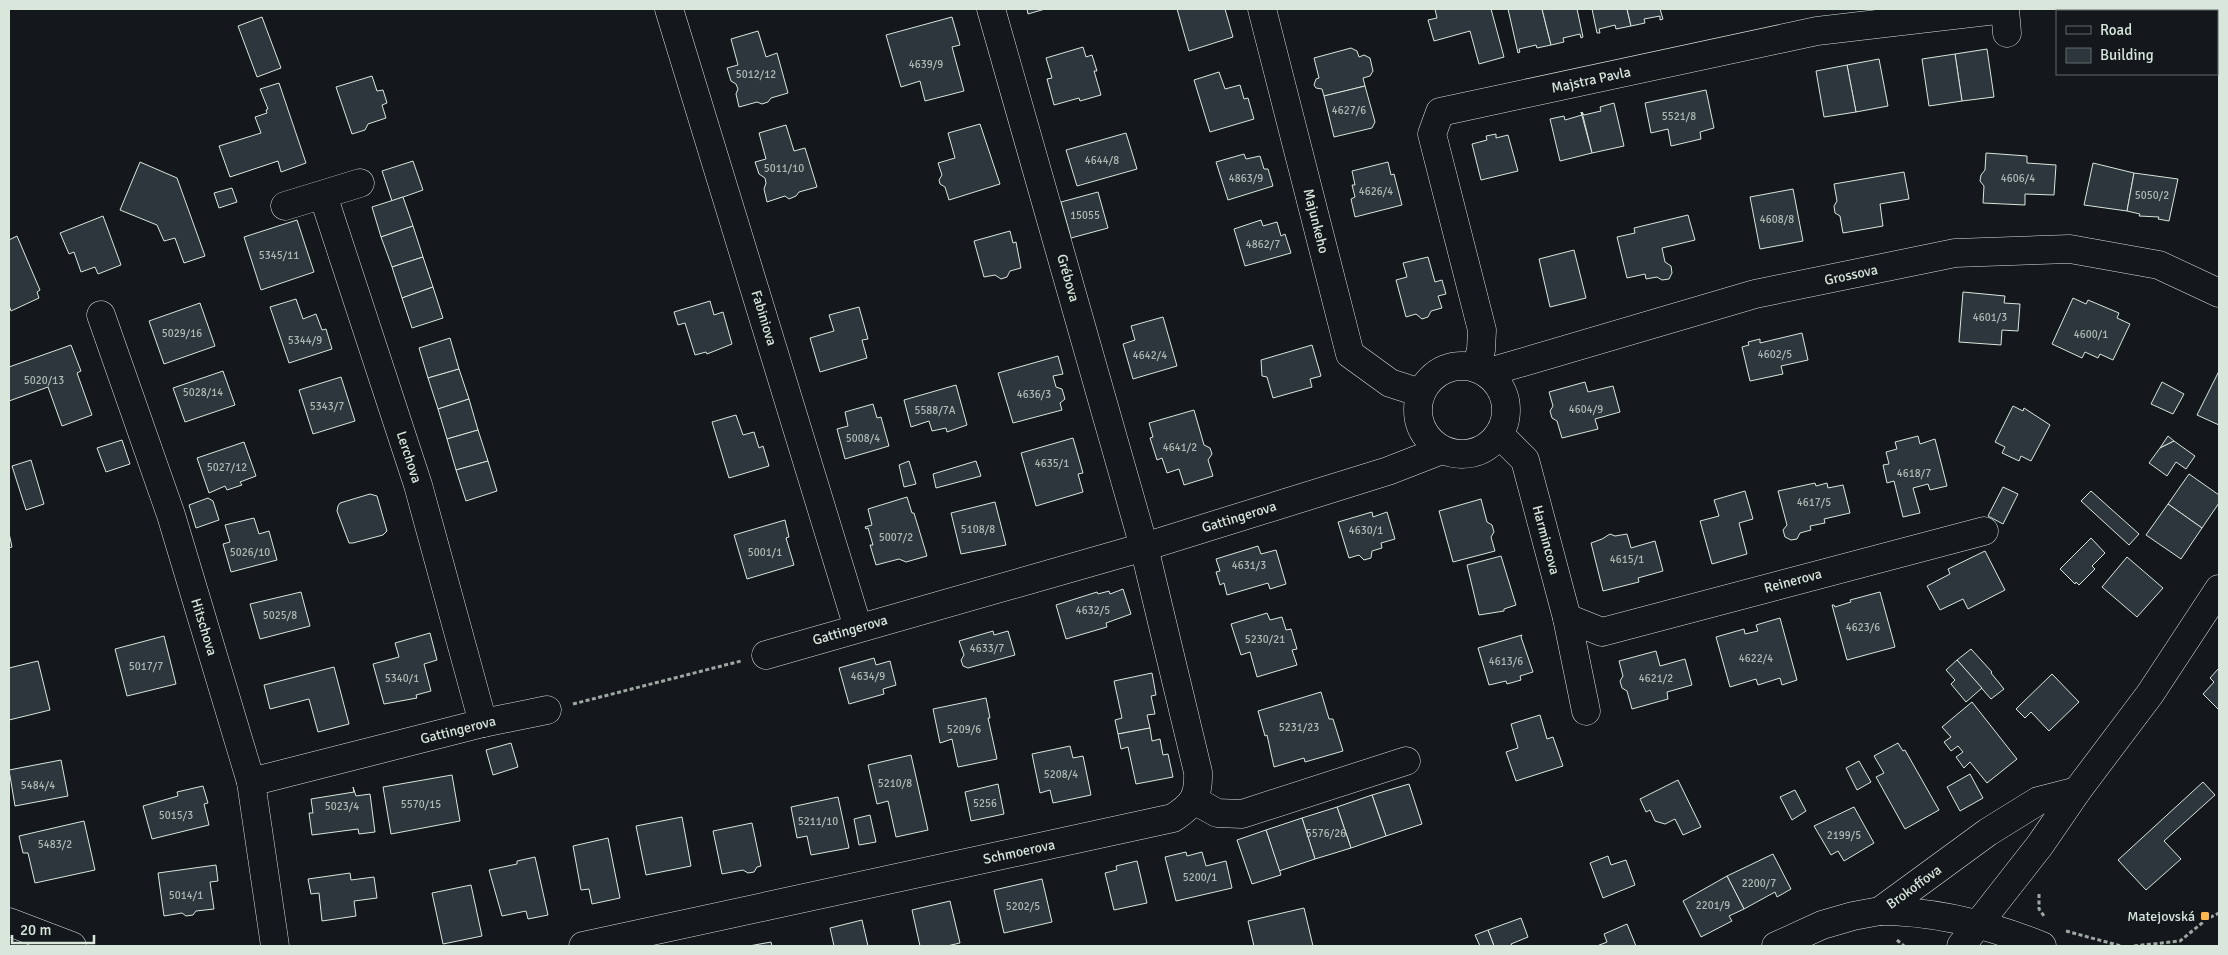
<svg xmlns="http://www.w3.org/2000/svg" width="2228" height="955" font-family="Signika,sans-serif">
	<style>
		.building { fill: #2c363c; stroke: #d8e6dc }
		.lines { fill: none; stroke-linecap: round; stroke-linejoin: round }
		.minor-casing { stroke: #d8e6dc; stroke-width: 29 }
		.path { stroke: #9da8a2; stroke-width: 3; stroke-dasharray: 4 2.5; stroke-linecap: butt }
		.minor { stroke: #14181c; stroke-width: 28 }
		.poi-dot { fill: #ffb74d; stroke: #14181c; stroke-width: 2 }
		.labels { text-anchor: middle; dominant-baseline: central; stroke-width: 4; stroke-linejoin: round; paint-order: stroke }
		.number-label { font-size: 11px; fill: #adbab4 }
		.street-label { font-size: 14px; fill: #d8e6dc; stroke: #14181c }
		.poi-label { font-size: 14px; fill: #d8e6dc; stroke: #14181c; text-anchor: end }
	</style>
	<rect width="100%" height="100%" fill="#14181c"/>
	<g class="building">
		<path d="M1027,9H1045L1028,14Z"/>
		<path d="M1177,9H1225L1233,37L1189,51Z"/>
		<path d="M1435,9H1491L1504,57L1479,64L1470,31L1434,41L1428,20L1437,18Z"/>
		<path d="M1508,9H1542L1551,45L1537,48L1536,45L1519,49L1520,52L1518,53Z"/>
		<path d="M1542,9H1577L1583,37L1581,38L1580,34L1563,38L1564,42L1551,45Z"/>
		<path d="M1592,9H1627L1631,26L1616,29L1615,25L1599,29L1600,33H1597Z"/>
		<path d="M1627,9H1660L1663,19L1660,20V16L1644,19L1645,23L1631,26Z"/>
		<path d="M262,17L281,68L257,77L238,26Z"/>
		<path d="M952,17L960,45L952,47L964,91L925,101L920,81L901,87L886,35Z"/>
		<path d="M758,31L766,57L777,53L788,93L771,98L768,102L762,104L757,102L739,107L736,94L738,89L736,84L731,81L727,68L738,65L731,39Z"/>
		<path d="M1083,47L1086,57L1092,55L1097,71H1094L1101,95L1080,101L1079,98L1054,105L1047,79L1052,78L1046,58Z"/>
		<path d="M1351,48L1357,51L1359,57L1364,55L1370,58L1373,71L1370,76L1363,78L1365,86L1324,96L1322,89L1316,88L1314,85L1316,79L1319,78L1314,58Z"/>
		<path d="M1987,49L1994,97L1962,101L1955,54Z"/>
		<path d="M1955,54L1962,101L1929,106L1922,59Z"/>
		<path d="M1879,59L1888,106L1856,112L1847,65Z"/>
		<path d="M1847,65L1856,112L1824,117L1816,71Z"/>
		<path d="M1219,72L1225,89L1240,85L1244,99L1248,98L1254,119L1210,132L1194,80Z"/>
		<path d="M372,76L377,91L383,90L387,103L382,105L386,118L368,124L365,130L352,134L336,87Z"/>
		<path d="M279,83L306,163L281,172L278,161L230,177L219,146L261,133L255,117L267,113L266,110L268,109L260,89Z"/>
		<path d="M1365,86L1375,122L1372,128L1334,137L1324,96Z"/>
		<path d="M1706,90L1714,128L1700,132L1701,139L1671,146L1668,129L1651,133L1645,103Z"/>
		<path d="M1614,103L1624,146L1592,153L1582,112L1584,115L1601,111L1600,107Z"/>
		<path d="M1581,112L1592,153L1560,161L1550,119L1564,116L1565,120L1582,115Z"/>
		<path d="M980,124L1000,184L949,200L945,187L940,184L939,180L942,175L938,163L955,158L948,133Z"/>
		<path d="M786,125L794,151L805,148L817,187L799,192L796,196L789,199L785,196L767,202L764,189L766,183L765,178L759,174L755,162L766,159L759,133Z"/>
		<path d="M1126,133L1137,169L1077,186L1066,150Z"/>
		<path d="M1496,134V138L1508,135L1518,171L1481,180L1472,144L1487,140L1486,136Z"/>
		<path d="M1986,153L2027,156V163L2056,165L2054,195L2025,194V205L1983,203L1984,186L1980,181L1981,175L1985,170Z"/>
		<path d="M1244,154L1246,159L1260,156L1264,169H1268L1273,186L1228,200L1216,162Z"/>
		<path d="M413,161L423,190L392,201L382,171Z"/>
		<path d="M140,162L177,178L205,256L184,263L175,238L164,241L157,225L120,210Z"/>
		<path d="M1388,162L1391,175L1394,174L1402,205L1355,217L1351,199L1355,197L1352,185H1355L1352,171Z"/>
		<path d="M2093,163L2134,173L2127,211L2084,205Z"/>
		<path d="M1904,172L1909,199L1880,204L1883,226L1843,233L1840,216L1835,213L1834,206L1837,201L1834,184Z"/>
		<path d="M2134,173L2178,179L2169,221L2158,219L2159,217L2139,216L2140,214L2127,211Z"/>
		<path d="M232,188L237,202L219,208L214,193Z"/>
		<path d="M1793,189L1803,241L1760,249L1750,197Z"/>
		<path d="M1098,192L1108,228L1071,238L1061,202Z"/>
		<path d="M403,197L413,226L381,237L372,207Z"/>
		<path d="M1688,215L1695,240L1662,248L1665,262L1671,266L1672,273L1669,279L1662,280L1657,277L1646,279L1645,274L1627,278L1617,237L1635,233L1634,228Z"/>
		<path d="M103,216L121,265L98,274L95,267L81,272L74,252L69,254L60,233Z"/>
		<path d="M297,220L314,272L261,290L244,237Z"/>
		<path d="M1261,220L1263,226L1277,222L1281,236L1285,234L1291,253L1245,266L1234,229Z"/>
		<path d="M413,226L423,257L392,267L381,237Z"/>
		<path d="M1010,231L1013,243L1016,242L1021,268L1010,271L1007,277L1001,279L995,275L984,277L974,241Z"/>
		<path d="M17,236L40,290L37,292L39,298L11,311L9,305V240Z"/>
		<path d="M1574,250L1586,298L1550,307L1539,259Z"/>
		<path d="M423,257L433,287L402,298L392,267Z"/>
		<path d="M1428,257L1435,282L1442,280L1446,294L1438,296L1442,308L1431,311L1428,317L1422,319L1416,314L1406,317L1396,280L1407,277L1403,263Z"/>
		<path d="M433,287L443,318L412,328L402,298Z"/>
		<path d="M1963,292L2005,296L2004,303L2020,304L2018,331L2002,330L2001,345L1959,342Z"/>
		<path d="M2073,298L2086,304L2088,300L2119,313L2117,318L2130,324L2113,360L2100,354L2098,358L2085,352L2082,358L2052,344Z"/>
		<path d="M296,299L303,319L316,314L322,330L326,329L332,349L289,363L270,307Z"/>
		<path d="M710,301L714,315L723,312L732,344L707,354L706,352L695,355L685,323L678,325L674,312Z"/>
		<path d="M200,303L215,346L164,364L149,321Z"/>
		<path d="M859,307L868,339L862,340L867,358L820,372L810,338L834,331L829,315Z"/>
		<path d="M1163,317L1177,366L1133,379L1123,344L1135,340L1131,326Z"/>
		<path d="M1802,333L1808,360L1781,366L1783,374L1750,381L1742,347L1749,345L1748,342L1760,339V343Z"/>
		<path d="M450,338L459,369L428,378L419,348Z"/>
		<path d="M71,345L81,371L77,373L92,415L62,426L48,387L9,401V367Z"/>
		<path d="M1312,345L1321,376L1310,379L1312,387L1273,398L1267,377L1262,376L1261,360Z"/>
		<path d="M1058,356L1063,374L1053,376L1056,387L1062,389L1065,399L1060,403L1062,410L1013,423L998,373Z"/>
		<path d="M459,369L469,399L438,409L428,378Z"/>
		<path d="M223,371L235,405L185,422L173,388Z"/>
		<path d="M2219,371V425L2197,415Z"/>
		<path d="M341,377L355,421L313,434L299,390Z"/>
		<path d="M1585,382L1588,392L1613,386L1620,412L1595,419L1598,429L1562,438L1557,421L1552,418L1550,411L1553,406L1549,392Z"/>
		<path d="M2162,382L2184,394L2173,414L2151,404Z"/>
		<path d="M956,385L967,425L947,432L946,428L932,431L929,421L911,427L904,400Z"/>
		<path d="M469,399L478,430L447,439L438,409Z"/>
		<path d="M873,404L877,418L881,417L889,446L845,459L837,429L848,426L845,412Z"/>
		<path d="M2013,406L2023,411L2024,408L2050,425L2031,461L2021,456L2019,461L2002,453L2005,447L1995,442Z"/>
		<path d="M1194,410L1204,445L1210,448L1212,454L1208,460L1213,476L1184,485L1179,469L1167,473L1162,458L1157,460L1150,438L1153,437L1149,423Z"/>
		<path d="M736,415L743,435L754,432L759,448L763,446L769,466L729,478L712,422Z"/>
		<path d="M478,430L488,461L456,470L447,439Z"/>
		<path d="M1918,436L1920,444L1935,439L1947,486L1930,490L1928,484L1913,488L1920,513L1903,517L1894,481L1887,483L1883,465L1889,464L1886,452L1897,449L1895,442Z"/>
		<path d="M2168,436L2174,441L2160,448Z"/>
		<path d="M1073,438L1083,473L1078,474L1083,492L1036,506L1021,453Z"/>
		<path d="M122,440L130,464L106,472L97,448Z"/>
		<path d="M2174,441L2195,456L2186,469L2176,462L2167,476L2149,463L2160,448Z"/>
		<path d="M244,442L256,476L240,482L242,485L227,490L225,486L209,493L197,458Z"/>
		<path d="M31,460L44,504L26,510L12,466Z"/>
		<path d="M488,461L497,491L466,501L456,470Z"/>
		<path d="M909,461L916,484L904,487L899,465Z"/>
		<path d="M976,461L981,476L936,488L933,474Z"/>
		<path d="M2189,474L2219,495V503L2202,528L2168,504Z"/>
		<path d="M1815,483L1816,486L1827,483L1828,488L1843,485L1850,513L1824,519L1825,523L1810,526L1811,530L1800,533L1797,539L1791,540L1785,537L1783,530L1787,525L1778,491Z"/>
		<path d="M2003,487L2018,494L2003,524L1988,516Z"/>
		<path d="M1745,491L1753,519L1739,523L1747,554L1712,564L1700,521L1719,516L1714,500Z"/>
		<path d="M2091,491L2139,534L2129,545L2081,501Z"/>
		<path d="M370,494L377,496L387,531L383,535L353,543H349L337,511L338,506L340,503Z"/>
		<path d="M907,497L912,513H914L927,556L906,562L899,559L876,565L870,545H873L868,528L866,529L865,527L872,525L868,509Z"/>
		<path d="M208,498L213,501L219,520L196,528L189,505Z"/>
		<path d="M1481,499L1487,522L1492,525L1494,532L1491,537L1495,551L1453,562L1439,511Z"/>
		<path d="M995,502L1006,545L961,554L951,513Z"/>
		<path d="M2168,504L2202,528L2181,559L2146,535Z"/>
		<path d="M1372,512L1373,517L1387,512L1395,539L1381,543L1382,548L1372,551L1371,558L1364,560L1359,555L1349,558L1338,522Z"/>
		<path d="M254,518L259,534L269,531L277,560L231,572L223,544L230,542L225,525Z"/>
		<path d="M785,520L789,537L786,538L794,565L747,579L734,535Z"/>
		<path d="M9,533L12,547L9,548Z"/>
		<path d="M1610,534L1615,536L1627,534L1631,548L1655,541L1663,571L1638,578L1639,582L1603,591L1591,543L1602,539Z"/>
		<path d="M2091,538L2105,553L2092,566L2095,569L2079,585L2076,582L2075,584L2060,569Z"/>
		<path d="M1258,546L1261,554L1276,550L1286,584L1270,589L1268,583L1227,595L1224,583L1220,585L1216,572L1220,571L1216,559Z"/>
		<path d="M1985,551L2005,590L1968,609L1963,599L1940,610L1927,586L1950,574L1948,569Z"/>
		<path d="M1501,556L1516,605L1504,609V611L1479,615L1467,565Z"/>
		<path d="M2127,557L2163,588L2137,617L2102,587Z"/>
		<path d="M1123,589L1131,614L1106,623L1107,627L1066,639L1056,605L1097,592L1098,594L1109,591L1110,594Z"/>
		<path d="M301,592L310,626L260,639L250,604Z"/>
		<path d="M1880,592L1895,647L1847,660L1832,605H1834L1835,607L1851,602L1850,600Z"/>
		<path d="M1267,613L1270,620L1282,617L1286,630L1291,629L1297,649L1292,650L1297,665L1257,677L1250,652L1241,655L1231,624Z"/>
		<path d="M1780,618L1797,680L1782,685L1780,678L1758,685L1756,679L1730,687L1716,637L1744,629L1745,634L1758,631L1756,625Z"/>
		<path d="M993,631L994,635L1008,631L1015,655L968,668L963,666L961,660L964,655L959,641Z"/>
		<path d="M430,633L437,660L424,664L431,691L416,695L417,698L384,704L373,664L399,657L395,643Z"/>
		<path d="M1522,635L1521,637L1533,672L1520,676L1521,680L1507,684L1506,681L1489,685L1478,648Z"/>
		<path d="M164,636L176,684L127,696L115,649Z"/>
		<path d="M1971,649L1992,672L1991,673L2004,689L1991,699L1957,660Z"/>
		<path d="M1656,651L1660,666L1685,659L1692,685L1667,692L1668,699L1632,709L1627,691L1622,688L1620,681L1623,676L1619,661Z"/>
		<path d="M874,658L876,665L890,661L896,685L883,689L884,694L849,704L839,668Z"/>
		<path d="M1957,660L1982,688L1966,702L1951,684L1955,680L1946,670Z"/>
		<path d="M38,661L50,710L9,720V668Z"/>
		<path d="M334,667L349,724L318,732L309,699L270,709L264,685Z"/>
		<path d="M2219,668V710L2203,694L2214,682L2210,678Z"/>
		<path d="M1152,673L1156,695L1151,696L1155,714L1147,715L1150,728L1118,734L1115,720L1122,718L1114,681Z"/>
		<path d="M2052,674L2079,702L2049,731L2031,712L2025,718L2016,709Z"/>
		<path d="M1321,692L1329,719H1333L1343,751L1305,762L1304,758L1274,767L1267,735L1265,736L1258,711Z"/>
		<path d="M986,698L990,718H988L997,759L958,767L952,739L940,743L933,709Z"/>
		<path d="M1972,702L2017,759L1987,783L1970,762L1964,768L1956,757L1963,752L1958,746L1951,751L1944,742L1951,737L1942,727Z"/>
		<path d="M1540,715L1547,739L1553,737L1563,766L1516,781L1506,752L1518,748L1511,724Z"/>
		<path d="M1150,728L1152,741L1160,739L1163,755L1168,754L1173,777L1136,784L1128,747L1121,749L1118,734Z"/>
		<path d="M511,743L518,767L493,775L486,750Z"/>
		<path d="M1898,743L1903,751L1905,750L1939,810L1905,829L1876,777L1884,773L1874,756Z"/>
		<path d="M1070,746L1073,758L1083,756L1091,795L1053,803L1050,790L1040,793L1032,754Z"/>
		<path d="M911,755L928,830L896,837L888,801L877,804L868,765Z"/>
		<path d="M61,760L68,796L15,806L9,770Z"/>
		<path d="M1859,761L1871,782L1857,790L1846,768Z"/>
		<path d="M1970,774L1983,798L1960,811L1947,787Z"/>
		<path d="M452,775L460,821L391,834L383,787Z"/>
		<path d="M1678,780L1701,827L1683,835L1675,819L1665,824L1655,821L1650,810L1646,812L1640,799Z"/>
		<path d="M2203,782L2215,795L2164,841L2181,859L2146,890L2118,860Z"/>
		<path d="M998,784L1004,814L971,821L965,792Z"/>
		<path d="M1409,784L1422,824L1386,836L1372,795Z"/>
		<path d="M203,786L208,803L204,804L209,825L152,839L143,806L178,796L177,792Z"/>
		<path d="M353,787L356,796L370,794L375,832L359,834L358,829L312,835L309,813H313L311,799L354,792Z"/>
		<path d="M1795,790L1806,811L1792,820L1780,797Z"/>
		<path d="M1372,795L1386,836L1351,848L1337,807Z"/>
		<path d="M838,797L849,848L811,855L807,836L797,838L791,807Z"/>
		<path d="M1337,807L1351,848L1315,859L1302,818Z"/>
		<path d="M1854,807L1874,843L1844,861L1838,851L1831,855L1814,826Z"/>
		<path d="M870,815L876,842L859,845L854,819Z"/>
		<path d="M682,817L691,866L646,875L636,826Z"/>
		<path d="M1302,818L1315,859L1279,871L1266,830Z"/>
		<path d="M84,821L95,870L35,883L28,853H23L19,836Z"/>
		<path d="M752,823L761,866L757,867L754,872L748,873L743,870L722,874L713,831Z"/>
		<path d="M1266,830L1281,875L1252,884L1237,840Z"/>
		<path d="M608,838L620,898L592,904L589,889L581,890L573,846Z"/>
		<path d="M1186,852L1187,856L1202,852L1206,866L1226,861L1232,888L1176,901L1165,857Z"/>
		<path d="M1773,854L1791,889L1777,897L1775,892L1744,909L1727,876Z"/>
		<path d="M1608,856L1611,865L1626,860L1635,885L1603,898L1590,863Z"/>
		<path d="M535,857L548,915L528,919L526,911L502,916L489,870L517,864V861Z"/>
		<path d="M1137,861L1147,903L1114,910L1105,873L1117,870L1116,866Z"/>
		<path d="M216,865L218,881L210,882L214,909L196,911L193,915L186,916L182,913L164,916L158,873Z"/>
		<path d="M350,873L351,880L374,877L377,898L354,901L356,916L322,921L319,893L311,894L308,879Z"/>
		<path d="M1727,876L1744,909L1729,916L1732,921L1701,937L1683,901Z"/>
		<path d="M1042,879L1052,922L1004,933L994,890Z"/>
		<path d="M471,885L482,936L443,944L432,893Z"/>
		<path d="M950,901L960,943L947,946H920L912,910Z"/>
		<path d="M1304,908L1313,946H1254L1248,921Z"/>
		<path d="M1521,918L1528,937L1511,944L1512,946H1494L1488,930Z"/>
		<path d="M862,920L868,946H834L830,928Z"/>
		<path d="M1627,924L1636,946H1597L1607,942L1604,934Z"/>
		<path d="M1488,930L1494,946H1480L1475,935Z"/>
		<path d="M771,942L772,946H749Z"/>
	</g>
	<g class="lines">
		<defs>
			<g id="minor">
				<path d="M669,9L858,628"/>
				<path d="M1262,9L1350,354L1390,383L1421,393"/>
				<path d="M323,195L418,485L483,723"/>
				<path d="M285,206L360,183"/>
				<path d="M101,315L171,515L251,782L275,946"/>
				<circle cx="1462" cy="410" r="44"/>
				<path d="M1476,368L1481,350L1482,330L1432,134L1440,112L1817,31L2005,9L2007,33"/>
				<path d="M1486,373L1755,294L1955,253L2070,249L2159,265L2219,293"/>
				<path d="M1499,434L1525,460L1567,618L1602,632L1984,531"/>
				<path d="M1567,618L1586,711"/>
				<path d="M766,655L1144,547L1388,471L1442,450"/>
				<path d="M251,782L483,723L547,710"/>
				<path d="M1194,800L1217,813L1242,814L1406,761"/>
				<path d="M1880,911C1937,911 1990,925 2042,946"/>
				<path d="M9,922L72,946"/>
				<path d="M583,946L1173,818C1193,805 1199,797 1198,772L1144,547L991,9"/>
				<path d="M1776,946L1822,925L1853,916L1880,911L1988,832L2038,801L2077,791"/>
				<path d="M1961,946L2040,845L2077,791L2150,694L2219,589"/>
			</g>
		</defs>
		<use href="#minor" class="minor-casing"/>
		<g class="path">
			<path d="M573,704L741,661"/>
			<path d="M2039,894V909L2044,916"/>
			<path d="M2066,931L2121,946"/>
			<path d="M1897,940L1904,946"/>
			<path d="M2134,946L2180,941L2207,919L2219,913"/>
		</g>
		<use href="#minor" class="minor"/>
	</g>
	<rect class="poi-dot" x="2200" y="911" width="10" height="10" rx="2.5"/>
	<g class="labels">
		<g class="number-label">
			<text x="926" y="64">4639/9</text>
			<text x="756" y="74">5012/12</text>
			<text x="1349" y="110">4627/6</text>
			<text x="1679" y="116">5521/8</text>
			<text x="1102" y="160">4644/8</text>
			<text x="784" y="168">5011/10</text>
			<text x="1246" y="178">4863/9</text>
			<text x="2018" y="178">4606/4</text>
			<text x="1376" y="191">4626/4</text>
			<text x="2152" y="195">5050/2</text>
			<text x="1085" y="215">15055</text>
			<text x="1777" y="219">4608/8</text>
			<text x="1263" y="244">4862/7</text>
			<text x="279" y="255">5345/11</text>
			<text x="1990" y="317">4601/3</text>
			<text x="182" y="333">5029/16</text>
			<text x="2091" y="334">4600/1</text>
			<text x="305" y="340">5344/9</text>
			<text x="1775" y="354">4602/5</text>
			<text x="1150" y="355">4642/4</text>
			<text x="44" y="380">5020/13</text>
			<text x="203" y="392">5028/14</text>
			<text x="1034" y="394">4636/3</text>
			<text x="327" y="406">5343/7</text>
			<text x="1586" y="409">4604/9</text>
			<text x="935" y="410">5588/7A</text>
			<text x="863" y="438">5008/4</text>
			<text x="1180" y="447">4641/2</text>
			<text x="1052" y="463">4635/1</text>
			<text x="227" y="467">5027/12</text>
			<text x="1914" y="473">4618/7</text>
			<text x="1814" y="502">4617/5</text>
			<text x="978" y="529">5108/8</text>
			<text x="1366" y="530">4630/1</text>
			<text x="896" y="537">5007/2</text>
			<text x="250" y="552">5026/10</text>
			<text x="765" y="552">5001/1</text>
			<text x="1627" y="559">4615/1</text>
			<text x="1249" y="565">4631/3</text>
			<text x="1093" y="610">4632/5</text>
			<text x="280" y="615">5025/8</text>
			<text x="1863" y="627">4623/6</text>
			<text x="1265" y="639">5230/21</text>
			<text x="987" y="648">4633/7</text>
			<text x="1756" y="658">4622/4</text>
			<text x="1506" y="661">4613/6</text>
			<text x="146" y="666">5017/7</text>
			<text x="868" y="676">4634/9</text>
			<text x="402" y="678">5340/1</text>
			<text x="1656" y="678">4621/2</text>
			<text x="1299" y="727">5231/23</text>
			<text x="964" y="729">5209/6</text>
			<text x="1061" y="774">5208/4</text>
			<text x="895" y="783">5210/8</text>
			<text x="38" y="785">5484/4</text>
			<text x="985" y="803">5256</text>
			<text x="421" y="804">5570/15</text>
			<text x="342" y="806">5023/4</text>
			<text x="176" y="815">5015/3</text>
			<text x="818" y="821">5211/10</text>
			<text x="1326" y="833">5576/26</text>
			<text x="1844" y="835">2199/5</text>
			<text x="55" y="844">5483/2</text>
			<text x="1200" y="877">5200/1</text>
			<text x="1759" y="883">2200/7</text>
			<text x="186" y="895">5014/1</text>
			<text x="1713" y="905">2201/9</text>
			<text x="1023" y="906">5202/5</text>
		</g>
		<g class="street-label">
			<text transform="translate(1591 80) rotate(-12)">Majstra Pavla</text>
			<text transform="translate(1316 221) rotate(76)">Majunkeho</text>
			<text transform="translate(1851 275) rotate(-12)">Grossova</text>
			<text transform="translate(1068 278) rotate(74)">Grébova</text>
			<text transform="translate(764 318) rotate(73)">Fabiniova</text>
			<text transform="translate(409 457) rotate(72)">Lerchova</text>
			<text transform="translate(1239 517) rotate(-17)">Gattingerova</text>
			<text transform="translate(1546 540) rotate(75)">Harmincova</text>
			<text transform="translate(1793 581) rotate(-15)">Reinerova</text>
			<text transform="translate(204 627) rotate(73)">Hitschova</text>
			<text transform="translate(850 630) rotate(-16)">Gattingerova</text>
			<text transform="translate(458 730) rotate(-14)">Gattingerova</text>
			<text transform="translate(1019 852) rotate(-12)">Schmoerova</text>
			<text transform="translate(1914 887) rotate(-36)">Brokoffova</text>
		</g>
		<g class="poi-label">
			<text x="2195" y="916">Matejovská</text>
		</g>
	</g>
	<rect width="2228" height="955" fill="none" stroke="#d8e6dc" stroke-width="20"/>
	<rect x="2056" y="10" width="162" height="65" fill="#14181c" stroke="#626a69"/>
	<rect x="2066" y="26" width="25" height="8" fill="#14181c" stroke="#626a69"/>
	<text x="2100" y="35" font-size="15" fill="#d8e6dc">Road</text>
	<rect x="2066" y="48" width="25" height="15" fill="#2c363c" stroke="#626a69"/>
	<text x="2100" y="60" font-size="15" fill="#d8e6dc">Building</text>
	<path d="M12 935v8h82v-8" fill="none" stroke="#d8e6dc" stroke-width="2.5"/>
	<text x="20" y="935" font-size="15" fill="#d8e6dc" stroke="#14181c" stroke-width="4" paint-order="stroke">20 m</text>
</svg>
